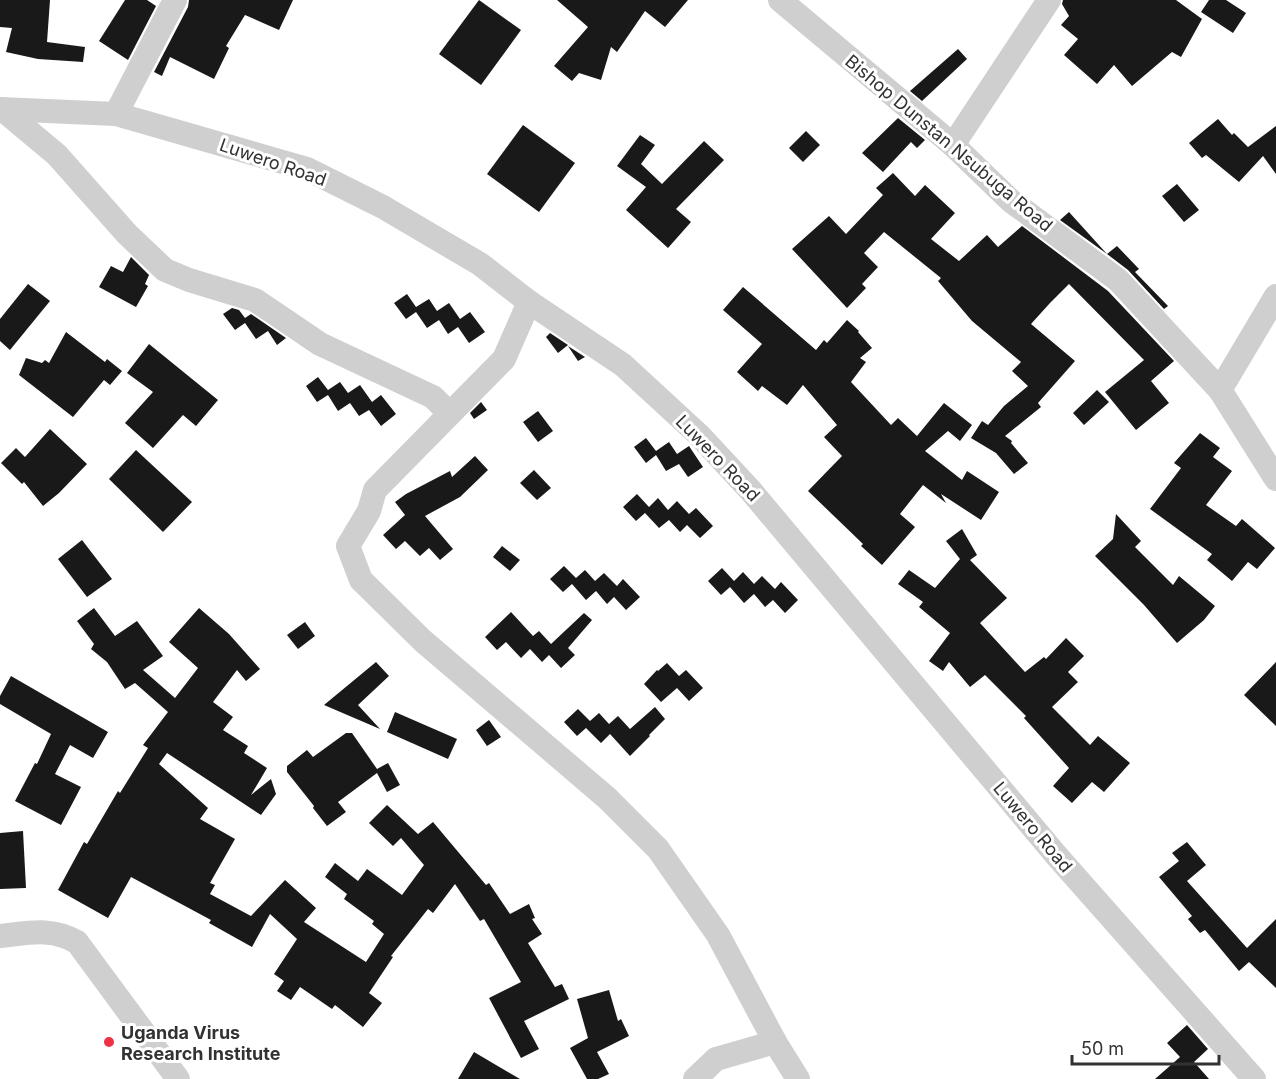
<svg xmlns="http://www.w3.org/2000/svg" width="1276" height="1079" font-family="Inter,sans-serif">
	<style>
		.building { fill: #191919 }
		.lines { fill: none; stroke-linecap: round; stroke-linejoin: round }
		.minor { stroke: #cfcfcf; stroke-width: 24 }
		.poi-dot { fill: #ed3146; stroke: #fff; stroke-width: 2 }
		.labels { text-anchor: middle; dominant-baseline: central; stroke-width: 6; stroke-linejoin: round; paint-order: stroke }
		.street-label { font-size: 18px; fill: #323232; stroke: #fff }
		.poi-label { font-size: 18px; font-weight: bold; fill: #323232; stroke: #fff; text-anchor: start }
	</style>
	<rect width="100%" height="100%" fill="#fff"/>
	<g class="building">
		<path d="M0,0H50L47,42L85,47L83,62L38,59L6,52L12,28L0,27Z"/>
		<path d="M125,0H147L156,6L128,60L99,41Z"/>
		<path d="M189,0H293L279,30L245,15L226,46L229,48L214,79L170,57L162,76L154,72L188,7Z"/>
		<path d="M479,0L521,30L481,85L439,54Z"/>
		<path d="M557,0H688L665,27L645,11L617,52L611,47L601,80L579,73L572,81L554,66L588,27Z"/>
		<path d="M1063,0H1176L1202,19L1181,57L1172,52L1132,86L1114,65L1097,84L1064,55L1078,39L1061,25L1069,16L1062,4Z"/>
		<path d="M1209,0H1226L1246,13L1233,33L1201,12Z"/>
		<path d="M958,49L967,59L922,101L910,91Z"/>
		<path d="M898,118L925,140L917,148L911,142L883,172L862,153Z"/>
		<path d="M1218,119L1232,135L1234,133L1248,147L1276,126V174L1263,156L1239,182L1206,155L1202,158L1189,143Z"/>
		<path d="M523,125L575,163L539,212L487,174Z"/>
		<path d="M806,131L820,145L803,162L789,148Z"/>
		<path d="M640,135L655,145L641,164L662,184L704,141L724,160L676,209L691,222L668,248L626,210L646,187L617,166Z"/>
		<path d="M893,173L915,196L925,185L955,213L931,239L959,261L987,235L998,247L1022,226L1108,291L1174,361L1151,381L1169,403L1136,430L1105,392L1144,360L1069,284L1050,303L1031,324L1075,361L1038,403L1041,407L1005,436L1012,441L1011,443L1028,463L1014,474L996,453L971,438L982,421L988,425L1004,406L1028,386L1012,371L1021,362L972,321L938,281L941,278L884,232L864,253L878,267L862,284L866,288L847,308L792,249L829,216L846,234L883,195L876,188Z"/>
		<path d="M1177,184L1199,210L1184,222L1162,196Z"/>
		<path d="M1069,212L1107,254L1060,220Z"/>
		<path d="M1117,246L1139,269L1135,272L1168,306L1164,309L1128,270L1107,254Z"/>
		<path d="M131,257L149,275L145,284L148,286L136,307L99,287L111,266L123,272Z"/>
		<path d="M28,284L50,301L10,350L0,341V319Z"/>
		<path d="M743,287L816,350L824,340L827,343L847,320L859,331L858,332L872,348L860,358L866,362L851,382L891,425L898,418L917,436L944,403L972,425L960,441L948,431L925,451L962,480L967,471L999,492L981,520L941,494L946,503L923,485L900,514L915,527L882,565L861,546L863,544L808,491L842,456L824,437L837,425L803,385L787,405L762,386L758,391L737,372L762,344L723,310Z"/>
		<path d="M407,294L416,307L429,299L437,311L449,303L460,319L470,312L485,332L469,343L458,327L448,334L439,320L427,328L416,312L406,319L394,303Z"/>
		<path d="M232,308L239,310L245,318L251,314L286,338L277,345L268,331L256,339L245,323L235,330L223,314Z"/>
		<path d="M66,332L105,362L107,359L122,371L110,385L104,380L73,417L19,375L26,358L42,363L45,360L49,363Z"/>
		<path d="M550,333L568,345L558,353L546,337Z"/>
		<path d="M149,344L218,400L196,426L183,415L153,448L125,423L153,392L127,373Z"/>
		<path d="M568,346L585,357L578,361Z"/>
		<path d="M318,377L328,390L340,382L348,393L360,385L372,402L381,395L396,414L381,426L369,410L359,416L350,403L338,411L328,395L317,402L306,386Z"/>
		<path d="M1097,390L1109,402L1084,425L1073,413Z"/>
		<path d="M481,402L487,410L474,419L470,413Z"/>
		<path d="M538,411L553,431L538,442L523,422Z"/>
		<path d="M50,429L87,464L59,493L43,506L24,482L22,484L1,463L16,448L25,457Z"/>
		<path d="M1200,433L1220,448L1213,457L1232,471L1206,505L1236,526L1242,519L1275,548L1257,569L1248,562L1232,581L1207,560L1212,554L1150,509L1181,468L1174,463Z"/>
		<path d="M646,438L656,451L669,442L677,454L689,446L703,467L688,477L679,464L666,471L656,455L646,463L634,447Z"/>
		<path d="M136,450L192,502L163,532L109,479Z"/>
		<path d="M475,456L488,470L460,497L425,516L453,549L440,560L429,548L420,556L405,541L396,549L383,535L405,515L395,502L406,494L450,471L452,477Z"/>
		<path d="M534,470L551,488L537,500L520,483Z"/>
		<path d="M637,494L649,507L658,498L668,510L677,501L689,514L696,508L713,526L700,538L687,525L680,532L669,520L659,528L645,513L636,521L623,507Z"/>
		<path d="M1116,514L1141,541L1135,547L1173,585L1179,576L1215,606L1204,620L1177,643L1144,605L1095,556L1113,539Z"/>
		<path d="M962,529L977,555L970,560L1007,598L980,623L1025,672L1044,657L1046,659L1066,638L1084,656L1068,672L1078,682L1052,707L1090,745L1098,736L1130,763L1104,792L1092,782L1072,803L1053,786L1069,768L1024,718L1026,716L985,675L970,687L949,662L943,671L929,661L950,633L919,607L923,602L898,584L909,570L935,588L960,559L946,541Z"/>
		<path d="M82,540L112,579L87,597L58,559Z"/>
		<path d="M502,546L520,560L510,571L493,557Z"/>
		<path d="M564,566L576,578L585,570L595,581L604,573L617,586L623,579L640,597L626,610L614,597L607,604L596,591L586,600L572,584L563,592L550,579Z"/>
		<path d="M722,568L734,581L743,572L754,584L762,576L775,589L781,582L798,600L785,613L773,600L765,607L754,594L744,603L730,587L721,595L708,581Z"/>
		<path d="M94,608L115,636L137,621L163,656L143,670L175,698L198,668L169,642L199,608L229,634L260,669L246,681L237,670L213,702L233,717L223,730L248,746L244,753L267,768L251,795L271,779L276,794L261,815L167,753L159,764L208,808L200,819L235,839L210,883L215,885L210,894L251,916L285,880L316,908L304,922L366,962L384,934L372,924L374,921L344,899L347,894L325,877L335,863L358,881L367,869L402,895L424,865L401,838L393,846L369,823L387,805L418,834L433,822L486,885L489,883L510,914L529,904L535,918L532,919L542,934L528,943L555,987L562,984L569,999L524,1021L539,1049L521,1058L489,998L521,982L484,919L480,921L455,884L433,913L428,909L391,956L393,957L369,993L382,1003L363,1027L335,1005L332,1009L300,987L291,1000L277,991L284,981L274,974L297,939L270,914L252,947L209,923L211,920L131,877L108,918L58,890L84,842L87,844L118,791L120,793L148,748L143,745L168,712L135,683L125,689L107,662L91,649L94,644L77,621Z"/>
		<path d="M511,612L533,636L539,631L551,644L584,613L592,620L568,648L575,655L561,668L549,655L542,662L530,649L521,658L506,642L497,650L485,637Z"/>
		<path d="M305,622L315,636L298,649L287,635Z"/>
		<path d="M376,662L389,676L358,705L380,729L324,705Z"/>
		<path d="M1276,662V726L1244,695Z"/>
		<path d="M667,663L679,676L686,670L703,688L689,701L677,688L661,702L644,684L657,670L658,671Z"/>
		<path d="M11,676L108,732L93,758L70,745L55,774L81,787L61,825L15,801L35,763L37,764L51,734L0,704V696Z"/>
		<path d="M655,707L665,719L649,735L650,736L630,756L610,734L601,743L586,728L577,736L564,722L578,709L590,721L599,713L609,724L618,716L630,729Z"/>
		<path d="M395,712L457,739L448,759L387,732Z"/>
		<path d="M489,720L501,737L487,746L476,730Z"/>
		<path d="M346,733H352L377,769L388,763L400,785L387,792L377,773L338,802L346,812L327,826L313,808L314,806L287,772V766L307,750L313,757Z"/>
		<path d="M23,831L26,888L0,889V833Z"/>
		<path d="M1187,842L1206,865L1187,881L1247,948L1276,919V988L1249,962L1239,971L1205,930L1200,933L1188,919L1192,916L1159,877L1179,861L1172,853Z"/>
		<path d="M609,990L618,1021L621,1019L629,1036L597,1052L609,1074L598,1079H587L570,1048L588,1038L577,999Z"/>
		<path d="M1187,1025L1208,1049L1194,1062L1209,1079H1155L1180,1057L1167,1043Z"/>
		<path d="M474,1052L520,1079H458Z"/>
	</g>
	<g class="lines">
		<g class="minor">
			<path d="M780,0L953,145L1011,201L1118,280L1220,390L1276,479"/>
			<path d="M0,109L116,114L307,169L383,207L480,264L529,302L623,365L699,435L751,491L1056,855L1254,1079"/>
			<path d="M2,109L57,155L127,234L165,270L189,280L255,300L320,344L433,397L449,413"/>
			<path d="M116,114L175,0"/>
			<path d="M953,145L1049,0"/>
			<path d="M529,302L504,359L375,490L369,511L348,546L361,580L423,641L607,798L658,849L718,935L775,1042L798,1079"/>
			<path d="M1220,390L1276,296"/>
			<path d="M0,936C29,933 51,927 77,942L178,1079"/>
			<path d="M695,1079L716,1059L775,1042"/>
		</g>
	</g>
	<circle class="poi-dot" cx="109" cy="1042" r="6"/>
	<g class="labels">
		<g class="street-label">
			<text transform="translate(949 143) rotate(40)">Bishop Dunstan Nsubuga Road</text>
			<text transform="translate(273 162) rotate(19)">Luwero Road</text>
			<text transform="translate(718 458) rotate(46)">Luwero Road</text>
			<text transform="translate(1033 827) rotate(50)">Luwero Road</text>
		</g>
		<g class="poi-label">
			<text x="121" y="1032">Uganda Virus<tspan x="121" dy="21">Research Institute</tspan></text>
		</g>
	</g>
	<path d="M1072 1055v9h147v-9" fill="none" stroke="#323232" stroke-width="3"/>
	<text x="1081" y="1055" font-size="18" fill="#323232" stroke="#ffffff" stroke-width="4.5" paint-order="stroke">50 m</text>
</svg>
